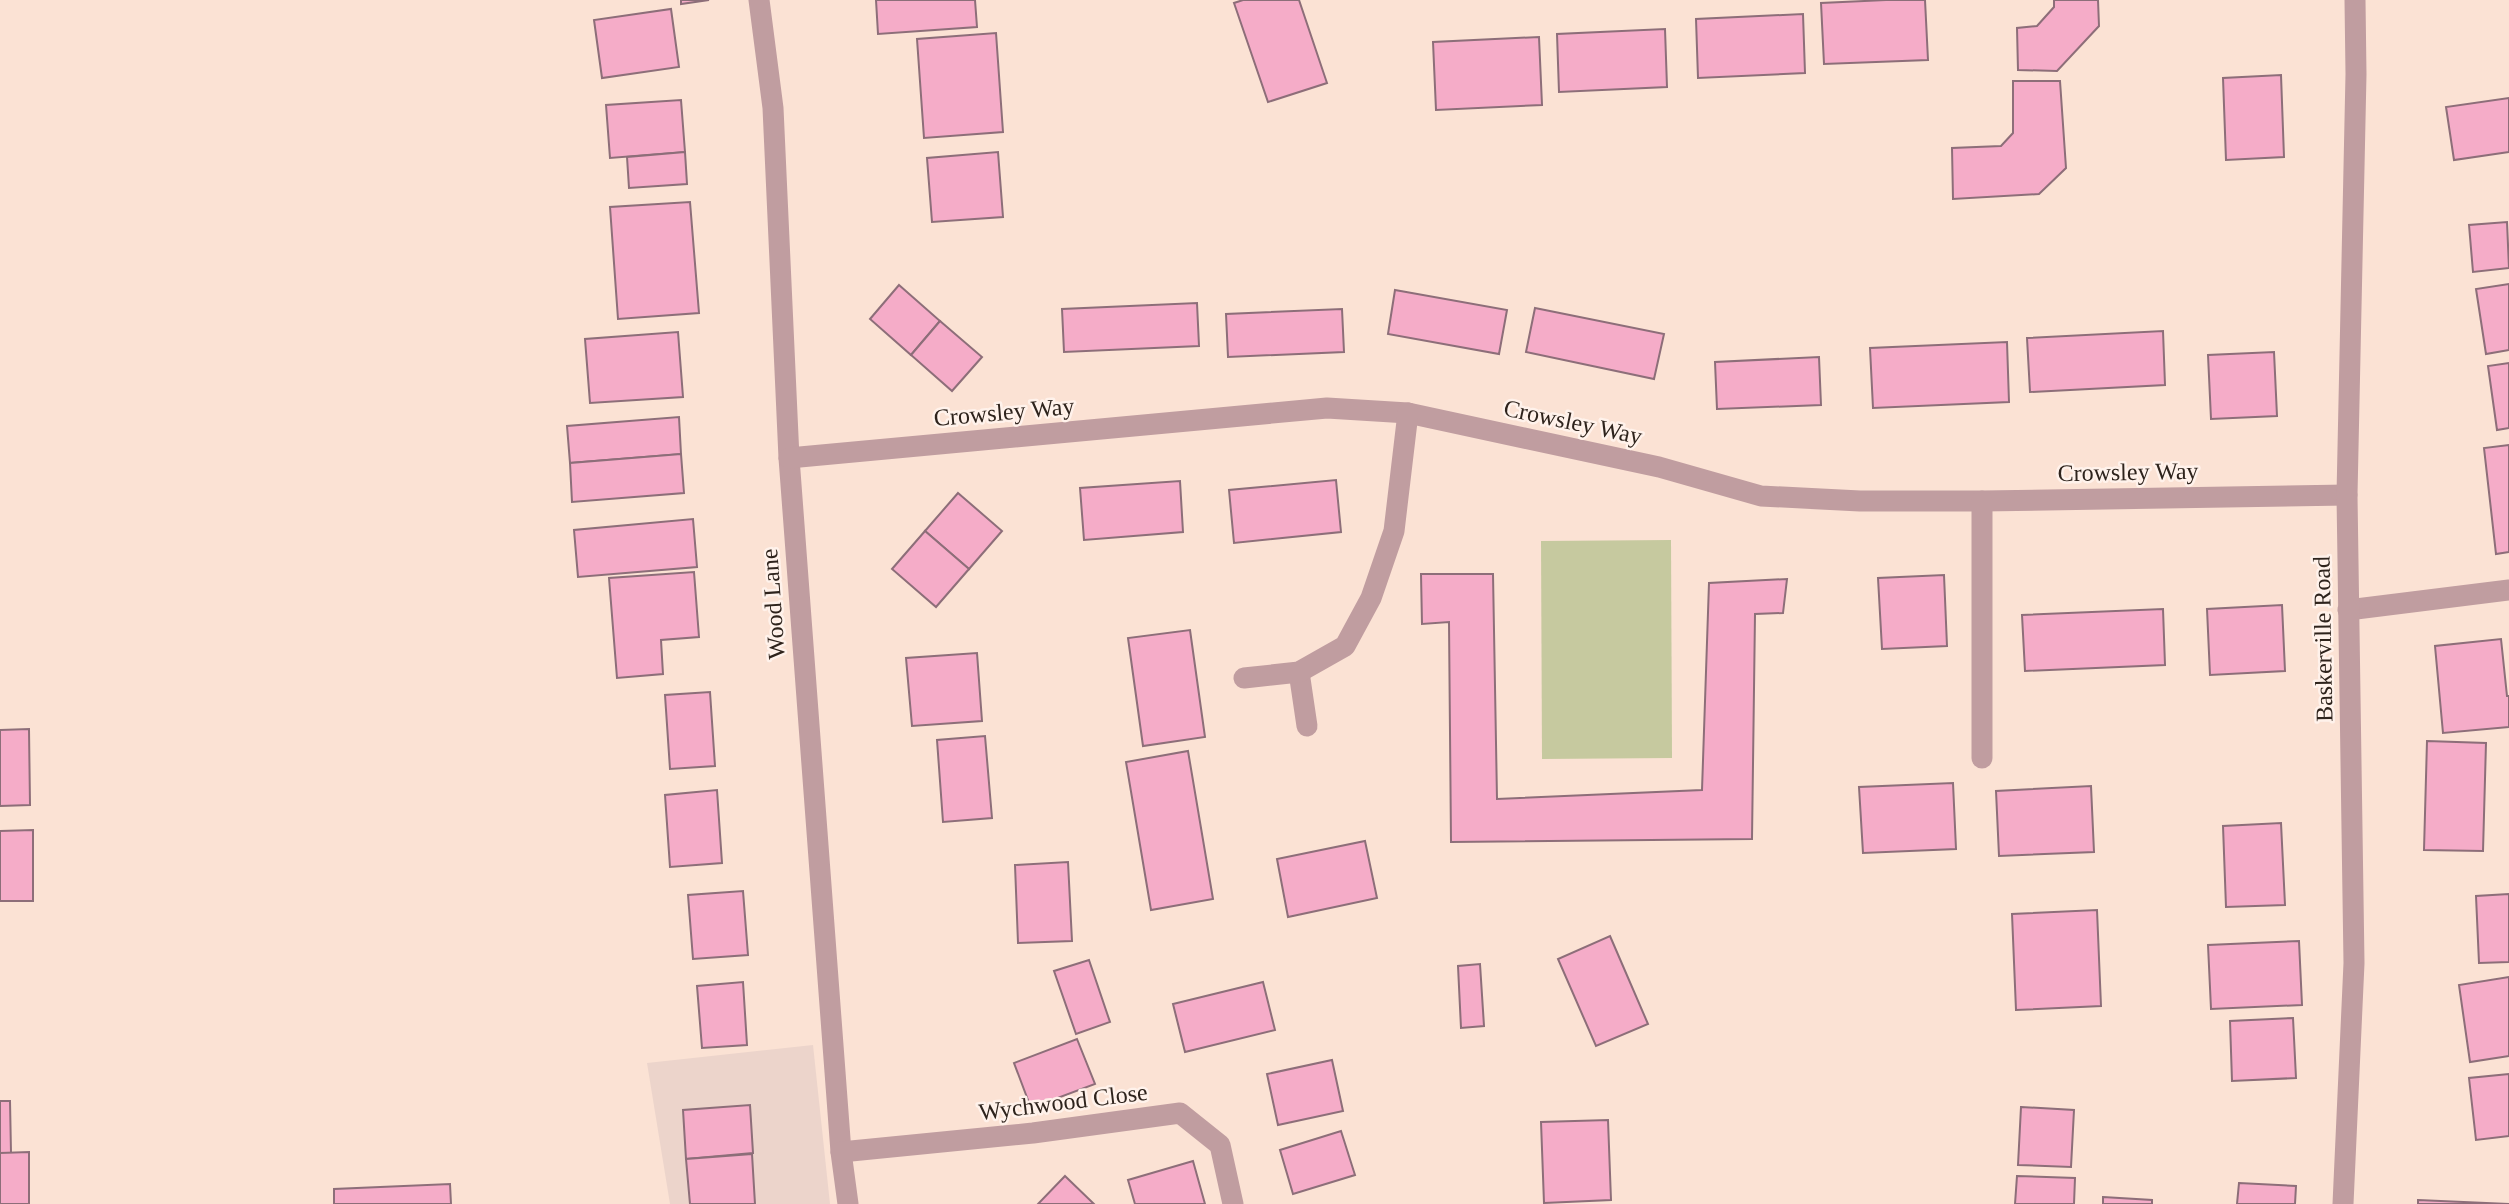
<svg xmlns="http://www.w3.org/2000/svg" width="2509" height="1204" font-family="'Times New Roman',serif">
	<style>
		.commercial { fill: #ecd4cb }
		.green { fill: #c6c99f }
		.building { fill: #f5acc8; stroke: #8d6e79; stroke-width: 2 }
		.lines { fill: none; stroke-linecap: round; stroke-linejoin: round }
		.minor { stroke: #c09da0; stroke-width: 21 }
		.labels { text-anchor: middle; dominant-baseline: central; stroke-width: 5; stroke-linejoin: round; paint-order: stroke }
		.street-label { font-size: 24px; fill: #2e231c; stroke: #fff2eb }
	</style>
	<rect width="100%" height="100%" fill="#fbe2d4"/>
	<path class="commercial" d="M813,1045L830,1204H670L647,1063Z"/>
	<path class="green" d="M1671,540L1672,758L1542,759L1541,541Z"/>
	<g class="building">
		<path d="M681,0H709L681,4Z"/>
		<path d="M876,0H975L977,27L878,34Z"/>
		<path d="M1243,0H1299L1327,83L1268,102L1234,3Z"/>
		<path d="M1886,0H1925L1928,60L1824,64L1821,3Z"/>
		<path d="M2054,0H2098L2099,26L2057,71L2018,70L2017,28L2037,26L2054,7Z"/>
		<path d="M671,9L679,67L602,78L594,20Z"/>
		<path d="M1803,14L1805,73L1698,78L1696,19Z"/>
		<path d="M1665,29L1667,87L1559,92L1557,34Z"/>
		<path d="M996,33L1003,132L924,138L917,39Z"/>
		<path d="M1539,37L1542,105L1436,110L1433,42Z"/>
		<path d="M2281,75L2284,157L2226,160L2223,78Z"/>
		<path d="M2013,81H2060L2066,168L2039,194L1953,199L1952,148L2001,146L2013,133Z"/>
		<path d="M2509,98V152L2454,160L2446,107Z"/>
		<path d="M681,100L685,152L610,158L606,105Z"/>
		<path d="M685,152L687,184L629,188L627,157Z"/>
		<path d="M998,152L1003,217L932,222L927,158Z"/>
		<path d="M690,202L699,313L618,319L610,207Z"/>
		<path d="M2507,222L2509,268L2473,272L2469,225Z"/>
		<path d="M2509,284V350L2486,354L2476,289Z"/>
		<path d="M899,285L940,321L911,355L870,319Z"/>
		<path d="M1395,290L1507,310L1499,354L1388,334Z"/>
		<path d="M1197,303L1199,346L1064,352L1062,309Z"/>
		<path d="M1535,308L1664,334L1654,379L1526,352Z"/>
		<path d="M1342,309L1344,352L1228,357L1226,314Z"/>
		<path d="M940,321L982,357L952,391L911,355Z"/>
		<path d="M2163,331L2165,385L2030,392L2027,338Z"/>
		<path d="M678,332L683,397L590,403L585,339Z"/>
		<path d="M2007,342L2009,402L1873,408L1870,348Z"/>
		<path d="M2274,352L2277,416L2211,419L2208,355Z"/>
		<path d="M1819,357L1821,405L1717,409L1715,362Z"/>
		<path d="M2509,363V428L2497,430L2488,366Z"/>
		<path d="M679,417L681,454L570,463L567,426Z"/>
		<path d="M2509,445V552L2496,554L2484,448Z"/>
		<path d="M681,454L684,493L572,502L570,463Z"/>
		<path d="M1336,480L1341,532L1234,543L1229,490Z"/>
		<path d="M1180,481L1183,532L1084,540L1080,488Z"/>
		<path d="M958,493L1002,531L969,569L925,531Z"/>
		<path d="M693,519L697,567L578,577L574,530Z"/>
		<path d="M925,531L969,569L936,607L892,569Z"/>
		<path d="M694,572L699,637L661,640L663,674L617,678L609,578Z"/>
		<path d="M1421,574H1493L1497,799L1702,790L1709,583L1787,579L1783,613L1755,614L1752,839L1451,842L1449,622L1422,624Z"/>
		<path d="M1944,575L1947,646L1882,649L1878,578Z"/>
		<path d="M2282,605L2285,671L2210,675L2207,609Z"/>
		<path d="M2163,609L2165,665L2025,671L2022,615Z"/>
		<path d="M1190,630L1205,737L1143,746L1128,638Z"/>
		<path d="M2501,639L2507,696H2509V727L2443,733L2435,646Z"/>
		<path d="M977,653L982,721L912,726L906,658Z"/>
		<path d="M710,692L715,766L670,769L665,695Z"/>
		<path d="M29,729L30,805L0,806V730Z"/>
		<path d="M985,736L992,818L943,822L937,740Z"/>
		<path d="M2427,741L2486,743L2483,851L2424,850Z"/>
		<path d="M1188,751L1213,899L1151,910L1126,762Z"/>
		<path d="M1953,783L1956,849L1863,853L1859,787Z"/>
		<path d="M2091,786L2094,852L1999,856L1996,791Z"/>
		<path d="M717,790L722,863L670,867L665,795Z"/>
		<path d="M2281,823L2285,905L2226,907L2223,826Z"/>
		<path d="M33,830V901H0V831Z"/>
		<path d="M1365,841L1377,898L1288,917L1277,859Z"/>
		<path d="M1068,862L1072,941L1018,943L1015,865Z"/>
		<path d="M743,891L748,955L693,959L688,895Z"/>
		<path d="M2509,894V962L2479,963L2476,896Z"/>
		<path d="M2097,910L2101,1006L2016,1010L2012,914Z"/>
		<path d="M1610,936L1648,1024L1596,1046L1558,959Z"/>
		<path d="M2299,941L2302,1005L2211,1009L2208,945Z"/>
		<path d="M1089,960L1110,1022L1076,1034L1054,971Z"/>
		<path d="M1480,964L1484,1026L1461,1028L1458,966Z"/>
		<path d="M2509,977V1056L2470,1062L2459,985Z"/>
		<path d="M743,982L747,1045L702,1048L697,986Z"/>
		<path d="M1263,982L1275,1030L1185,1052L1173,1004Z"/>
		<path d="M2293,1018L2296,1078L2232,1081L2230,1021Z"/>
		<path d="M1077,1039L1095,1084L1031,1108L1014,1063Z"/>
		<path d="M1332,1060L1343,1111L1278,1125L1267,1074Z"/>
		<path d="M2509,1074V1136L2476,1140L2469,1078Z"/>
		<path d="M0,1101H10L11,1153H0Z"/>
		<path d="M750,1105L753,1153L686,1159L683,1110Z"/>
		<path d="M2021,1107L2074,1110L2071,1167L2018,1165Z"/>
		<path d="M1608,1120L1611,1200L1544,1203L1541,1122Z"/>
		<path d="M1341,1131L1355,1175L1293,1194L1280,1150Z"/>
		<path d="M29,1152V1204H0V1153Z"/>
		<path d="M752,1154L755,1204H690L686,1159Z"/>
		<path d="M1193,1161L1205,1204H1135L1128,1180Z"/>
		<path d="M1065,1176L1094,1204H1038Z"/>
		<path d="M2017,1176L2075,1178L2074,1204H2015Z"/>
		<path d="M2239,1183L2296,1186L2295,1204H2237Z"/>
		<path d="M450,1184L451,1204H334V1189Z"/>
		<path d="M2103,1197L2152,1200V1204H2103Z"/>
		<path d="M2418,1200L2509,1204H2418Z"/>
	</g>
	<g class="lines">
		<g class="minor">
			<path d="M759,0L773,108L789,458L841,1152L848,1204"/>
			<path d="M789,458L1327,408L1408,413L1659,467L1761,496L1860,501H1982L2347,495"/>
			<path d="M2348,610L2509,590"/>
			<path d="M1299,672L1307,726"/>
			<path d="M1244,678L1299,672L1345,646L1371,598L1394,531L1408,413"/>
			<path d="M1982,758V501"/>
			<path d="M841,1152L1033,1133L1180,1113L1220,1145L1233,1204"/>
			<path d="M2343,1204L2354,963L2347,495L2356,74L2355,0"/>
		</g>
	</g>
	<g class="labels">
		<g class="street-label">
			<text transform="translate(1004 412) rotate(-5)">Crowsley Way</text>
			<text transform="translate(1573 422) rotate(12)">Crowsley Way</text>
			<text transform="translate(2128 472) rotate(-1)">Crowsley Way</text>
			<text transform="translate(773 604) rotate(-94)">Wood Lane</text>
			<text transform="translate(2323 639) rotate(-91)">Baskerville Road</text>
			<text transform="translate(1063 1102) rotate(-7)">Wychwood Close</text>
		</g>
	</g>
</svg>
